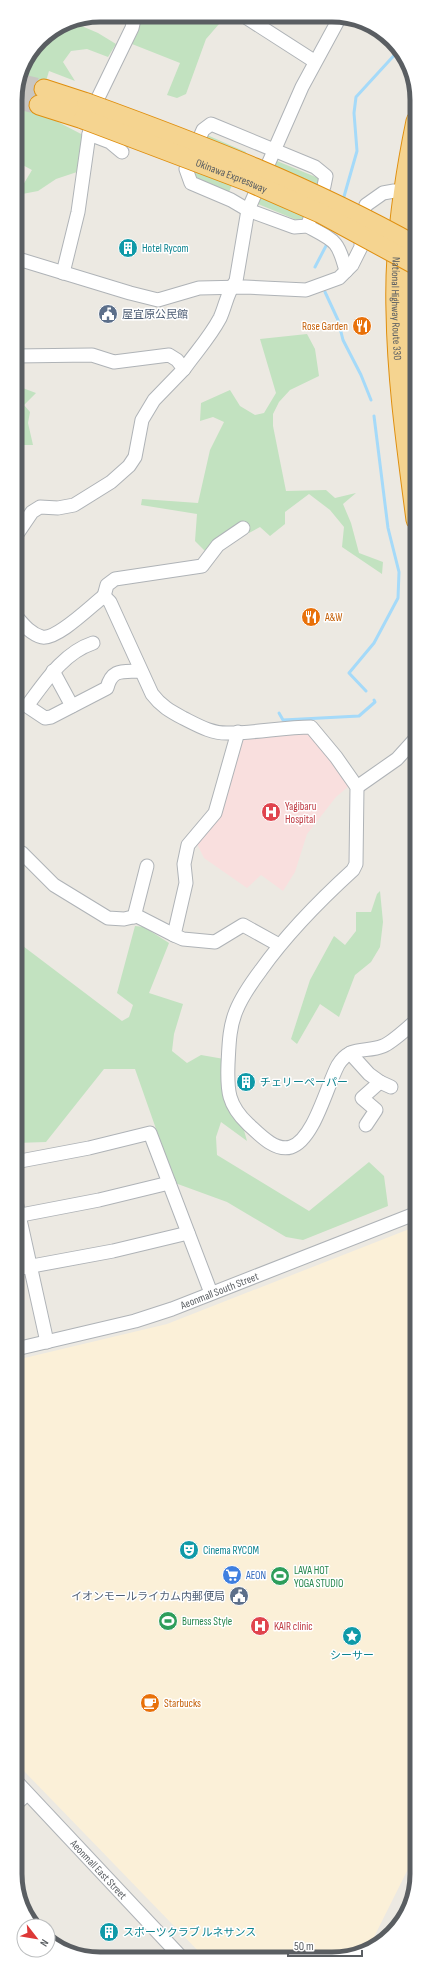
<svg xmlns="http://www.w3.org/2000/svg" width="432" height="1974" font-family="'Sofia Sans Condensed','Noto Sans JP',sans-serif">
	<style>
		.commercial { fill: #fbf0d8 }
		.medical { fill: #f9dfde }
		.green { fill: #c2e2c0 }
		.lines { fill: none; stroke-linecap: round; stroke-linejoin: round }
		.stream { stroke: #a5daf9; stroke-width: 3 }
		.highway-tunnel { stroke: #c8c6c2; stroke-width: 19; stroke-dasharray: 19 10; stroke-linecap: butt }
		.minor-casing { stroke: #afb3b7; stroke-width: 15 }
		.highway-casing { stroke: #df8f0f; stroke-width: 21 }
		.minor { stroke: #fff; stroke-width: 13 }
		.highway { stroke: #f5d490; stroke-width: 19 }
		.highway-bridge-casing { stroke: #df8f0f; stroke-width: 21; stroke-linecap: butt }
		.highway-bridge { stroke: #f5d490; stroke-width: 19 }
		.labels { text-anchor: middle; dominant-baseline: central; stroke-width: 3; stroke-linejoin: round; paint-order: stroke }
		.street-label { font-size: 11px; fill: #5a5e62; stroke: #fff }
		.culture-label { font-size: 11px; fill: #0d838f; stroke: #fff; text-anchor: start }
		.service-label { font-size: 11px; fill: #4e5e75; stroke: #fff; text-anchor: start }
		.food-label { font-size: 11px; fill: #c56008; stroke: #fff; text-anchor: start }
		.health-label { font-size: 11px; fill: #be3a42; stroke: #fff; text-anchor: start }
		.leisure-label { font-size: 11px; fill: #27864d; stroke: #fff; text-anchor: start }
		.shop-label { font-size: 11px; fill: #366cbe; stroke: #fff; text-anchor: start }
		.rim { fill: none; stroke: #5a5e62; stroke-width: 5 }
	</style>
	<rect width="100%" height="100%" fill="#ece9e2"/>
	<path class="commercial" d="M417,1226V1851L370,1945L343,1958H205L23,1770L16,1760V1360L167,1324Z"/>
	<path class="medical" d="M299,732L309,734L332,759L349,786L336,797L307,834L295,872L283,891L261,875L247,888L204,858L196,842L241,736Z"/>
	<g class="green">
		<path d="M140,15H166L179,19L181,16H226L206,39L186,94L177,98L167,95L180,63L132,44Z"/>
		<path d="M67,21H70L98,33L116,44L108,57L87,49L71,51L63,62L75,81L49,71L37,111L83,135L80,171L56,179L38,191L17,195L32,170L15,161C15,118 9,76 39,41C46,33 59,27 67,21Z"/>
		<path d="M207,135L246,152L229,192L190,176Z"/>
		<path d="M277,161L323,180L304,223L258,204Z"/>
		<path d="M307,334L315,349L319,376L290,390L279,402L273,414V426L286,491L326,490L335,498L356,493L343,504L351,523L359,553L383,562L382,574L342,547L344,527L330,510L309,494L285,512V524L270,536L260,527L249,533L242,522L226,532L206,552L195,541L197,514L141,505L142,499L198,503L210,450L224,422L213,417L200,421L201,403L230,390L240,406L255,415L264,413L276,393L260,339Z"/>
		<path d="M20,387L36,393L24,405L30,412L28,423L33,445H15V388Z"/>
		<path d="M380,891L383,922L380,947L371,962L355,975L339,1017L320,1004L297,1044L291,1039L310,980L334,936L345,945L356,931V912H371L377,894Z"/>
		<path d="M135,926L144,927L169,943L149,993L183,1004L174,1034L172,1051L187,1063L201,1055L224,1059L247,1141L221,1122L216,1137L217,1155L309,1211L369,1162L384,1176L388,1206L303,1240L286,1237L227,1202L175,1183L135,1069H104L46,1142L15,1143V940L122,1021L129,1017L133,1005L117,993Z"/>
	</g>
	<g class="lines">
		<g class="stream">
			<path d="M343,200L357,151L354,113L356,97L399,50"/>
			<path d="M315,267L328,242"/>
			<path d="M325,292L338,320L343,340L361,375L371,400"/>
			<path d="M366,691L349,673L374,643L398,598L399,572L388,528L374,416"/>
			<path d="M279,713L283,720L359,716L375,702L374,700"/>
		</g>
		<g class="highway-tunnel">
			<path d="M18,83L44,89"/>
			<path d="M15,99L39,105"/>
		</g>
		<defs>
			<g id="minor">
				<path d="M244,16L314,61"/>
				<path d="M89,134L110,142L122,152"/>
				<path d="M307,226L294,227L248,210L231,200L191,183L186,169L203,130L211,124L315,167L326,176L324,186L307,226C335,241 338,240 346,271"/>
				<path d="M15,258L130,293L158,300L199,288L245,287L306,290L339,278L352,265L361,247V218L366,205L383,193L394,191L416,194"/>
				<path d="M63,273L78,212L89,134L98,98L132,28L135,15"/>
				<path d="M15,356L92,355L114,362L169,355L177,360L184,369C196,352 210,337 220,318C226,305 227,292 236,281L248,210L302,87L340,17"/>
				<path d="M15,537L32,512L40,507L58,508L74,505L111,482L129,466L135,457L142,420L154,400L184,369"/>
				<path d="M104,596L107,585L115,579L202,566L218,545L243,528"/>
				<path d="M15,615C22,623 30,634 42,637C57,640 91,606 104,596L110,602L152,694C161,706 170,711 183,718C197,725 212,734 229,733C256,733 284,727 311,727L336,757L357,787L356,864L353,870C319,901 288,932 261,970C252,982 242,996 236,1011C229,1028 229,1046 228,1064C227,1091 228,1105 248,1124C259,1134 275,1152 291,1147C314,1140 327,1085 338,1065C350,1045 366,1053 383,1046C393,1042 408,1027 417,1020"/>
				<path d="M93,643C63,653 45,682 27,706L45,718L51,717L107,688C112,668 123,672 140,671"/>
				<path d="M53,671L72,706"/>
				<path d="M238,732L215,813L188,845L184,864L186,883L174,935L183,939L215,942L243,925L279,945"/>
				<path d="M357,787L397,759L416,738"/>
				<path d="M15,864L22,853L54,885L108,918L124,919L137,916L174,935"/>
				<path d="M134,917L147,866"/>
				<path d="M350,1053L369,1074L380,1082L362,1098L376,1110L366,1125"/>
				<path d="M380,1082L391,1087"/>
				<path d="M15,1162L89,1148L150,1133L211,1293"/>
				<path d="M15,1197L47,1342"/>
				<path d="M16,1216L99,1200L169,1183"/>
				<path d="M16,1269L113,1251L188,1233"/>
				<path id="s1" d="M16,1349L135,1321L172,1309L417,1213"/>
				<path id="s2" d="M16,1781L182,1958"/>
				<path d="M16,1804L26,1795"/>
			</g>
			<g id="highway">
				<path d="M44,89L87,103"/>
				<path d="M39,105L83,119"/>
				<path id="s3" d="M416,121C403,184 394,247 396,311C397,381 407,450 416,520"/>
				<path d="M416,218C410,271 411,322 416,375"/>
			</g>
		</defs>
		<use href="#minor" class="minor-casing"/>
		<use href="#highway" class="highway-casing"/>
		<use href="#minor" class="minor"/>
		<use href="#highway" class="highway"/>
		<defs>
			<g id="highway-bridge">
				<path d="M87,103C200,144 311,187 416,246"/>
				<path id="s4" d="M83,119L247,181L320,213L416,265"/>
			</g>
		</defs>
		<use href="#highway-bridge" class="highway-bridge-casing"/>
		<use href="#highway-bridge" class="highway-bridge"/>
	</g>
	<defs>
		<symbol id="building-disc" viewBox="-11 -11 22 22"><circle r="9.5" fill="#0f9aa8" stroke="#fff"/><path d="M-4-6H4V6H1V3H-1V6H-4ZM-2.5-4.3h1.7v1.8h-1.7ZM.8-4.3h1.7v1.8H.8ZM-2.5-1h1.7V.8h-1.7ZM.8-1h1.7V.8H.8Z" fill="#fff"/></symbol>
		<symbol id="civic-disc" viewBox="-11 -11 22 22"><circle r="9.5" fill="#5c6f8a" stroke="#fff"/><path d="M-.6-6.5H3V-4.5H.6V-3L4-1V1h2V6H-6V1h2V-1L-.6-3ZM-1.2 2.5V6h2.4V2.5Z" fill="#fff"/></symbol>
		<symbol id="restaurant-disc" viewBox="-11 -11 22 22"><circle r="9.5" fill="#e8710a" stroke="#fff"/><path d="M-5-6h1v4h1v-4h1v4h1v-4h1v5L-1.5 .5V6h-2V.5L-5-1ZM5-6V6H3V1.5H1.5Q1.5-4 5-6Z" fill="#fff"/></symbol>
		<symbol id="hospital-disc" viewBox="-11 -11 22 22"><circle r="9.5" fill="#e0444e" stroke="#fff"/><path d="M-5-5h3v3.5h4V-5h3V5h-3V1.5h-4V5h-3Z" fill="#fff"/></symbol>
		<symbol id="theatre-disc" viewBox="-11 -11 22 22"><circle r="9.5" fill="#0f9aa8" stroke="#fff"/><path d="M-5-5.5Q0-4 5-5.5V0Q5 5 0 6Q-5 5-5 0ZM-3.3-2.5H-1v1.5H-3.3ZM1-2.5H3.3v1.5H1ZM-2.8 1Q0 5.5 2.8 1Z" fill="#fff"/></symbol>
		<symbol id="supermarket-disc" viewBox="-11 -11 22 22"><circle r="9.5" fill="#3f7fe0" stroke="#fff"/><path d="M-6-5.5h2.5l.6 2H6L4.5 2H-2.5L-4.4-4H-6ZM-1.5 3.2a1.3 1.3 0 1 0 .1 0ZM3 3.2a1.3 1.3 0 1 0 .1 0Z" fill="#fff"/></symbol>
		<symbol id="stadium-disc" viewBox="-11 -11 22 22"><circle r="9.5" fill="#2e9e5b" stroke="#fff"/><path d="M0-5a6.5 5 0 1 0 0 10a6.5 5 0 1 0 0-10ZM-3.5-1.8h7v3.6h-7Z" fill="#fff"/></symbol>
		<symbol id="sight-disc" viewBox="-11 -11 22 22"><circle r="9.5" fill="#0f9aa8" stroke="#fff"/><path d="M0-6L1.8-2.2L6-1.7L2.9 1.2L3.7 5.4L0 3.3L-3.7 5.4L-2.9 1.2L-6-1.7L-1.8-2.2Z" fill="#fff"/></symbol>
		<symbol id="cafe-disc" viewBox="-11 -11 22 22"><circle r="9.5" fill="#e8710a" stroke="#fff"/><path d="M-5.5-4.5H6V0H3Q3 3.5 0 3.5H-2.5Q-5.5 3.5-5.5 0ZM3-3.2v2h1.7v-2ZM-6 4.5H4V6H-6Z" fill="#fff"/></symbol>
	</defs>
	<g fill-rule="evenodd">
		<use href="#building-disc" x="117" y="237" width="22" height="22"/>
		<use href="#civic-disc" x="97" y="303" width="22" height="22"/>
		<use href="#restaurant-disc" x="351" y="315" width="22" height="22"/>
		<use href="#restaurant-disc" x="300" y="606" width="22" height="22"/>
		<use href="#hospital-disc" x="260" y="801" width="22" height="22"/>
		<use href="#building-disc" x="235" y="1071" width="22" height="22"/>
		<use href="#theatre-disc" x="178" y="1539" width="22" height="22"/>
		<use href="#supermarket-disc" x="221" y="1564" width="22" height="22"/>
		<use href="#stadium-disc" x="269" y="1565" width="22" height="22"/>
		<use href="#civic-disc" x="228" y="1585" width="22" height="22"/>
		<use href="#stadium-disc" x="157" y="1610" width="22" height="22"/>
		<use href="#hospital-disc" x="249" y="1615" width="22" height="22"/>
		<use href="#sight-disc" x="341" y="1625" width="22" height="22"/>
		<use href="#cafe-disc" x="139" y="1692" width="22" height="22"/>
		<use href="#building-disc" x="98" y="1921" width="22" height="22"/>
	</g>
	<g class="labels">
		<g class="street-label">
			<text stroke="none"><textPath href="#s4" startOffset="159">Okinawa Expressway</textPath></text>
			<text stroke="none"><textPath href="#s3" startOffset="189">National Highway Route 330</textPath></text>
			<text stroke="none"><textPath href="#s1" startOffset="212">Aeonmall South Street</textPath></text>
			<text stroke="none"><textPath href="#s2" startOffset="121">Aeonmall East Street</textPath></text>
		</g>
		<g class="culture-label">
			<text x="142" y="248">Hotel Rycom</text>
			<text x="260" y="1082">チェリーペーパー</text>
			<text x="203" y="1550">Cinema RYCOM</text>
			<text x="352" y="1655" text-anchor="middle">シーサー</text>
			<text x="123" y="1932">スポーツクラブ ルネサンス</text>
		</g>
		<g class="service-label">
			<text x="122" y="314">屋宜原公民館</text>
			<text x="225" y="1596" text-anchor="end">イオンモールライカム内郵便局</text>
		</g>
		<g class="food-label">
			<text x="348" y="326" text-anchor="end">Rose Garden</text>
			<text x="325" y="617">A&amp;W</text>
			<text x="164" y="1703">Starbucks</text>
		</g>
		<g class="health-label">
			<text x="285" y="806">Yagibaru<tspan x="285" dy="13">Hospital</tspan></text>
			<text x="274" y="1626">KAIR clinic</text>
		</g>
		<g class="leisure-label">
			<text x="294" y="1570">LAVA HOT<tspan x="294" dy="13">YOGA STUDIO</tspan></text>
			<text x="182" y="1621">Burness Style</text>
		</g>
		<g class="shop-label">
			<text x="246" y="1575">AEON</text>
		</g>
	</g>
	<path d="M0 0H432V1974H0ZM100 22H332A78 78 0 0 1 410 100V1874A78 78 0 0 1 332 1952H100A78 78 0 0 1 22 1874V100A78 78 0 0 1 100 22Z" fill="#fff" fill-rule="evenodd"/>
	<path class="rim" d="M100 22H332A78 78 0 0 1 410 100V1874A78 78 0 0 1 332 1952H100A78 78 0 0 1 22 1874V100A78 78 0 0 1 100 22Z"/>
	<g transform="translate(36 1938) rotate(121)"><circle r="19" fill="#ffffff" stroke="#bdbfc0"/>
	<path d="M0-3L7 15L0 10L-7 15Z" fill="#dd3837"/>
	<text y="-6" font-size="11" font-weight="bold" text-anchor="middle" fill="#5a5e62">N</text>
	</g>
	<path d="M288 1950v6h74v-6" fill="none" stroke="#5a5e62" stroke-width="2"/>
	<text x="294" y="1950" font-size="12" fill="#5a5e62" stroke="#ffffff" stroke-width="3" paint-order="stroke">50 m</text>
</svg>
